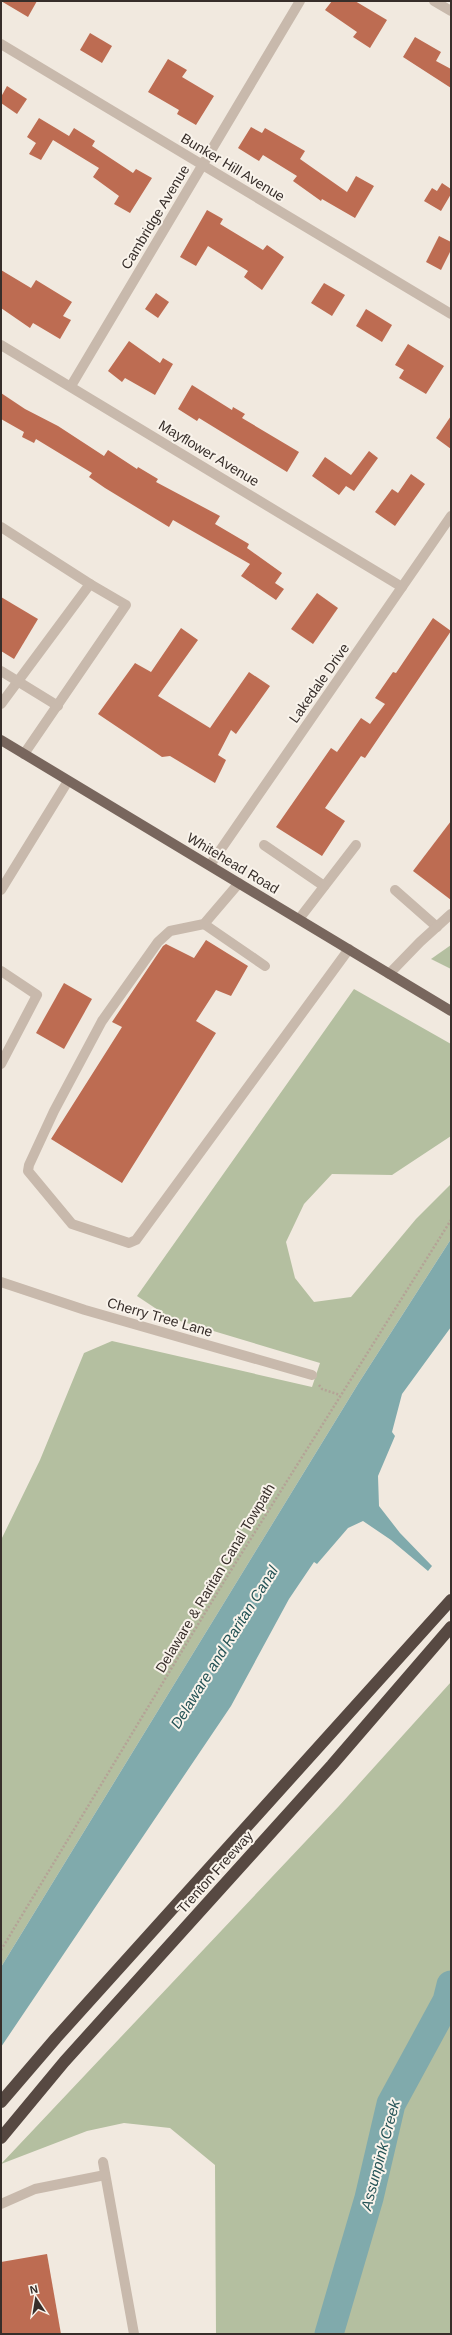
<svg xmlns="http://www.w3.org/2000/svg" width="452" height="2335" font-family="Arial,sans-serif">
	<style>
		.green { fill: #b4bfa0 }
		.water { fill: #80aaac }
		.lines { fill: none; stroke-linecap: round; stroke-linejoin: round }
		.river { stroke: #80aaac; stroke-width: 29 }
		.building { fill: #bd6c52 }
		.path { stroke: #b4a396; stroke-width: 2.5; stroke-dasharray: 2 2; stroke-linecap: butt }
		.minor { stroke: #c8b9ac; stroke-width: 10 }
		.major { stroke: #78665d; stroke-width: 10 }
		.highway { stroke: #574942; stroke-width: 12 }
		.labels { text-anchor: middle; dominant-baseline: central; stroke-width: 4; stroke-linejoin: round; paint-order: stroke }
		.street-label { font-size: 14px; fill: #372e2a; stroke: #f9f3eb }
		.water-label { font-size: 15px; font-style: italic; fill: #235255; stroke: #f9f3eb }
	</style>
	<rect width="100%" height="100%" fill="#f1e9df"/>
	<g class="green">
		<path d="M451,945V969L431,959Z"/>
		<path d="M354,989L451,1044V1136L392,1175L332,1174L304,1204L286,1242L295,1278L314,1302L351,1297L416,1219L451,1184V1239L358,1384L1,1967V1540L40,1460L84,1353L112,1341L312,1387L320,1363L170,1318L137,1296Z"/>
		<path d="M451,1682V2334H216L215,2165L170,2128L124,2123L87,2131L1,2164L339,1806Z"/>
	</g>
	<path class="water" d="M451,1239V1327L402,1394L392,1432L395,1436L378,1476L379,1506L400,1533L432,1566L428,1571L391,1540L363,1521L348,1528L317,1564L314,1562L289,1599L231,1706L1,2047V1967L358,1384Z"/>
	<g class="lines">
		<path class="river" d="M329,2334L369,2198L391,2104L447,2001L451,1985"/>
	</g>
	<g class="building">
		<path d="M1,1H37L28,17Z"/>
		<path d="M332,1H355L387,20L370,48L353,37L357,32L325,10Z"/>
		<path d="M90,33L112,46L102,63L80,50Z"/>
		<path d="M415,37L441,52L436,61L451,69V88L403,57Z"/>
		<path d="M168,59L187,70L182,77L214,96L196,125L177,114L179,110L148,92Z"/>
		<path d="M7,86L27,99L17,114L1,103V97Z"/>
		<path d="M39,118L69,136L74,128L95,141L92,146L133,173L136,169L152,178L130,213L114,204L119,196L93,177L99,168L53,140L41,160L29,154L36,143L27,137Z"/>
		<path d="M251,127L262,133L265,128L305,151L300,159L347,192L356,176L374,186L355,218L322,199L321,201L293,181L297,176L263,155L259,161L238,148Z"/>
		<path d="M442,183L451,189V194L441,211L424,201L432,188L437,191Z"/>
		<path d="M207,210L223,219L220,224L263,250L267,245L284,257L262,290L244,277L248,271L208,246L196,266L180,257Z"/>
		<path d="M439,236L451,242V250L441,270L426,262Z"/>
		<path d="M1,270L31,288L36,280L72,302L63,316L71,320L60,339L33,323L30,328L1,308Z"/>
		<path d="M324,283L345,295L332,316L311,303Z"/>
		<path d="M156,293L169,302L158,318L145,309Z"/>
		<path d="M366,309L392,325L382,342L356,326Z"/>
		<path d="M129,341L160,363L163,358L173,364L155,395L125,378L122,382L108,371Z"/>
		<path d="M408,344L444,366L426,394L399,378L404,370L395,365Z"/>
		<path d="M192,385L232,410L233,407L245,414L242,418L299,452L287,472L199,418L197,421L178,409Z"/>
		<path d="M1,393L25,409L58,426L104,456L108,450L137,469L138,467L158,479L156,482L220,516L215,524L249,544L247,548L282,573L275,583L284,589L276,600L241,576L250,564L173,520L169,527L105,488L89,477L92,473L36,439L34,443L22,437L24,432L1,419Z"/>
		<path d="M451,416V449L436,438Z"/>
		<path d="M369,451L378,458L354,491L346,486L339,495L312,476L325,457L351,475Z"/>
		<path d="M411,474L425,484L395,526L375,512L392,489L398,493Z"/>
		<path d="M317,593L338,608L313,644L291,629Z"/>
		<path d="M1,597L38,619L14,659L1,651Z"/>
		<path d="M433,618L451,631L365,758L361,756L325,808L345,821L322,856L276,827L331,748L337,752L361,718L370,724L385,704L375,698L393,672L396,673Z"/>
		<path d="M181,628L198,640L158,696L210,728L249,672L270,686L236,734L231,730L218,755L226,760L215,783L170,756L162,757L98,714L135,663L151,672Z"/>
		<path d="M451,821V900L413,871Z"/>
		<path d="M206,940L248,966L231,996L216,990L196,1021L216,1033L122,1183L51,1139L122,1027L112,1022L163,946L166,944L194,958Z"/>
		<path d="M64,983L92,999L64,1049L36,1033Z"/>
		<path d="M47,2254L61,2334H1V2262Z"/>
	</g>
	<g class="lines">
		<g class="path">
			<path d="M319,1385L322,1389L340,1395"/>
			<path d="M1,1950L228,1575L451,1220"/>
		</g>
		<g class="minor">
			<path d="M434,1L451,11"/>
			<path d="M1,44L451,314"/>
			<path d="M1,345L402,587"/>
			<path d="M71,386L300,1"/>
			<path d="M1,527L90,584L1,704"/>
			<path d="M1,671L58,706"/>
			<path d="M24,754L126,605L90,584"/>
			<path d="M264,845L324,886"/>
			<path d="M210,865L451,516"/>
			<path d="M239,883L204,924L170,931L158,942L102,1021L54,1111L29,1165L28,1171L72,1224L129,1243L136,1240L349,949"/>
			<path d="M1,890L68,781"/>
			<path d="M395,890L437,927"/>
			<path d="M299,919L356,845"/>
			<path d="M204,924L265,966"/>
			<path d="M1,971L37,995L1,1064"/>
			<path d="M389,974L420,942L451,914"/>
			<path d="M1,1282L85,1310L312,1375"/>
			<path d="M103,2162L134,2334"/>
			<path d="M1,2204L35,2189L105,2175"/>
		</g>
		<path class="major" d="M1,740L451,1011"/>
		<g class="highway">
			<path d="M1,2102L56,2038L451,1600"/>
			<path d="M1,2138L64,2062L332,1765L451,1627"/>
		</g>
	</g>
	<g class="labels">
		<g class="street-label">
			<text transform="translate(233 167) rotate(31)">Bunker Hill Avenue</text>
			<text transform="translate(155 217) rotate(-59)">Cambridge Avenue</text>
			<text transform="translate(209 453) rotate(31)">Mayflower Avenue</text>
			<text transform="translate(319 683) rotate(-55)">Lakedale Drive</text>
			<text transform="translate(233 863) rotate(31)">Whitehead Road</text>
			<text transform="translate(160 1317) rotate(16)">Cherry Tree Lane</text>
			<text transform="translate(215 1578) rotate(-59)">Delaware &amp; Raritan Canal Towpath</text>
			<text transform="translate(215 1872) rotate(-48)">Trenton Freeway</text>
		</g>
		<g class="water-label">
			<text transform="translate(224 1647) rotate(-58)">Delaware and Raritan Canal</text>
			<text transform="translate(380 2155) rotate(-75)">Assunpink Creek</text>
		</g>
	</g>
	<rect width="452" height="2335" fill="none" stroke="#372e2a" stroke-width="4"/>
	<g transform="translate(36 2299) rotate(348)" stroke="#f9f3eb" stroke-width="3" paint-order="stroke">
	<path d="M0-3L7 15L0 10L-7 15Z" fill="#372e2a"/>
	<text y="-6" font-size="11" font-weight="bold" text-anchor="middle" fill="#372e2a">N</text>
	</g>
</svg>
